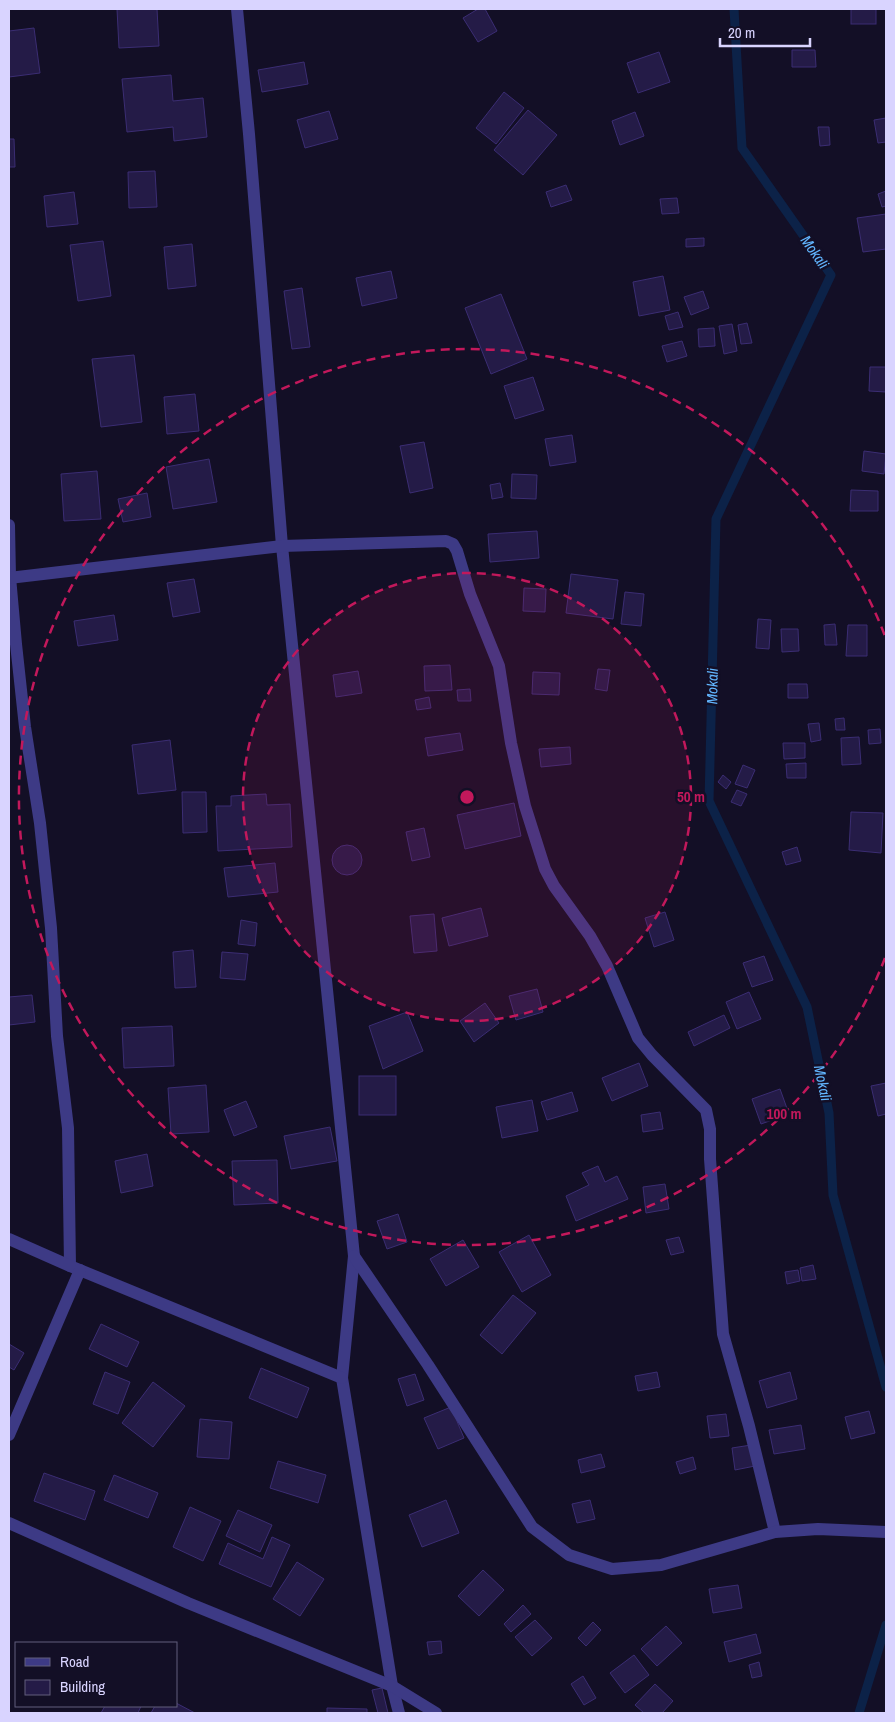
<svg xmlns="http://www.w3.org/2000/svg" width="895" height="1722" font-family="'Archivo Narrow',sans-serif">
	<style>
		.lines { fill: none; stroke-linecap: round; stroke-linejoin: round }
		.stream { stroke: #0c2248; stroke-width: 9 }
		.building { fill: #241b47; stroke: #3b2d73 }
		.minor { stroke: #3d3a85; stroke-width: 12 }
		.ring { fill: none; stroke: #c2185b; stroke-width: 2.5; stroke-dasharray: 9 6 }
		.labels { text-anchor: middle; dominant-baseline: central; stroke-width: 5; stroke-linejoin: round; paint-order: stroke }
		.water-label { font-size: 15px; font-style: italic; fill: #62b6ff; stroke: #130f26 }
		.centre { fill: #c2185b; stroke: #130f26; stroke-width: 2.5 }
		.ring-label { font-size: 15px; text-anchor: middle; font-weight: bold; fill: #c2185b; stroke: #130f26; stroke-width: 5; stroke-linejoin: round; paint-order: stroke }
	</style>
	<rect width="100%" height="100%" fill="#130f26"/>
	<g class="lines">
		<g class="stream">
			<path d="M734,9L742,148L831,275L716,519L709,801L807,1007L829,1113L833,1195L886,1387"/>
			<path d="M859,1713L886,1625"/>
		</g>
	</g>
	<g class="building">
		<path d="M117,9H157L159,46L119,48Z"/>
		<path d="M478,9H485L497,31L478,42L463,18Z"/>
		<rect x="851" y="9" width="25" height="15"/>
		<path d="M34,28L40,73L9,77V31Z"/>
		<path d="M792,50H815L816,67H792Z"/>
		<path d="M659,52L670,82L638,93L627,63Z"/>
		<path d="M304,62L308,84L262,92L258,70Z"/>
		<path d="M171,75L173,101L203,98L207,137L174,141L173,127L127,132L122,79Z"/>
		<path d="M504,92L524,108L496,144L476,128Z"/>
		<path d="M528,110L557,135L523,175L494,150Z"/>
		<path d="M329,111L338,139L305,148L297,120Z"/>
		<path d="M635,112L644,136L620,145L612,121Z"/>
		<path d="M886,118V142L878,143L874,120Z"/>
		<path d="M818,127H829L830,145L820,146Z"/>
		<path d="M9,139H14L15,167H9Z"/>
		<path d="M155,171L157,207L129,208L128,172Z"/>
		<path d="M566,185L572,200L551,207L546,192Z"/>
		<path d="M886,191V206L882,207L878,194Z"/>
		<path d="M74,192L78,224L47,227L44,196Z"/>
		<path d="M677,198L679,213L662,214L660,199Z"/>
		<path d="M886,214V249L863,252L857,218Z"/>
		<path d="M704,238V246L686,247V239Z"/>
		<path d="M103,241L111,296L78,301L70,245Z"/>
		<path d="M192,244L196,286L168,289L164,247Z"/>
		<path d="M391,271L397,298L362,306L356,278Z"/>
		<path d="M663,276L670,310L639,316L633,282Z"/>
		<path d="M302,288L310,347L292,349L284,291Z"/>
		<path d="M703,291L709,308L691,315L684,297Z"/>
		<path d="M501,294L527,359L491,374L465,308Z"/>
		<path d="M678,312L683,327L669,330L665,316Z"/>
		<path d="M747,323L752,343L741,344L738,325Z"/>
		<path d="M732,324L737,351L724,354L719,326Z"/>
		<path d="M714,328L715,346L699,347L698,329Z"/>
		<path d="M682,341L687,356L667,362L662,346Z"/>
		<path d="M134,355L142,422L101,427L92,359Z"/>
		<path d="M870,367H886V392L869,391Z"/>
		<path d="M533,377L544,410L515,419L504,386Z"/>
		<path d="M195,394L199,431L167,434L164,397Z"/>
		<path d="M572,435L576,462L550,466L545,439Z"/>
		<path d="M424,442L433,488L410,493L400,446Z"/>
		<path d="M864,451L886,454L884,474L862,471Z"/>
		<path d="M209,459L217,502L173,509L166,467Z"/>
		<path d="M97,471L101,519L64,521L61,474Z"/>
		<path d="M512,474L537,475L536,499L511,498Z"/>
		<path d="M500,483L503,497L492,499L490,485Z"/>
		<path d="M851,490L878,491V511H850Z"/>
		<path d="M147,493L151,517L123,522L118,499Z"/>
		<path d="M537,531L539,558L490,562L488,534Z"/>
		<path d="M571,574L618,580L613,619L566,613Z"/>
		<path d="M194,579L200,612L173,617L167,583Z"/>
		<path d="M524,588L546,589L545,612L523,611Z"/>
		<path d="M625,592L644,594L641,626L621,624Z"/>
		<path d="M114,615L118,640L78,646L74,621Z"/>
		<path d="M758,619L771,620L769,649L756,648Z"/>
		<path d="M835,624L837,645H825L824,625Z"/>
		<path d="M848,625H867V656H846Z"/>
		<path d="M781,629H798L799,651L782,652Z"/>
		<path d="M450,665L452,690L425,691L424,666Z"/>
		<path d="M598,669L610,670L607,691L595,689Z"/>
		<path d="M358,671L362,693L336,697L333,675Z"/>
		<path d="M533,672L560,673L559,695L532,694Z"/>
		<path d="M788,684H807L808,698H788Z"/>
		<path d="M470,689L471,701H458L457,690Z"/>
		<path d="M429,697L431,708L417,710L415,700Z"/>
		<path d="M844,718L845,730H836L835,719Z"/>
		<path d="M819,723L821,740L811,742L808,724Z"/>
		<path d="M880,729L881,743L869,744L868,730Z"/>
		<path d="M460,733L463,750L428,756L425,738Z"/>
		<path d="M859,737L861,764L842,765L841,738Z"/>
		<path d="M170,740L176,790L138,794L132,745Z"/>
		<path d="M783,743H805V758L784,759Z"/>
		<path d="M570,747L571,764L541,767L539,749Z"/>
		<path d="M806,763V778H787L786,764Z"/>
		<path d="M743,765L755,770L747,788L735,784Z"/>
		<path d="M723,775L731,782L726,789L718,782Z"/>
		<path d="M737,790L747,794L741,806L731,802Z"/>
		<path d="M182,792H206L207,832L183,833Z"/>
		<path d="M266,794L267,805L290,804L292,847L218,851L216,806H231V796Z"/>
		<path d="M514,803L521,836L465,849L457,815Z"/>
		<path d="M851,812L883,813L881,853L849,850Z"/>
		<path d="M424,828L430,857L412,861L406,832Z"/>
		<circle cx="347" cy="860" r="15"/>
		<path d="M797,847L801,861L786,865L782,852Z"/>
		<path d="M275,863L278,892L228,897L224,868Z"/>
		<path d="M481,908L488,936L449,946L442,918Z"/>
		<path d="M665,912L674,940L654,947L645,918Z"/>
		<path d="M434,914L437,951L414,953L410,916Z"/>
		<path d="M241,920L257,923L255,946L238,944Z"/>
		<path d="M193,950L196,987L175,988L173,952Z"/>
		<path d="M222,952L248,954L245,980L220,978Z"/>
		<path d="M764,956L773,980L752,987L743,963Z"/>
		<path d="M537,989L543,1012L516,1020L509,996Z"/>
		<path d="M749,992L761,1019L737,1029L726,1002Z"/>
		<path d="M32,995L35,1022L9,1025V997Z"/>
		<path d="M485,1003L499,1023L474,1042L460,1021Z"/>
		<path d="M407,1012L423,1051L383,1069L369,1026Z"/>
		<path d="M724,1015L730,1028L694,1046L688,1032Z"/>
		<path d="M172,1026L174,1066L124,1068L122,1028Z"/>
		<path d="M639,1063L648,1086L612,1101L602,1078Z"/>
		<rect x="359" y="1076" width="37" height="39"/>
		<path d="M886,1083V1114L878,1116L871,1086Z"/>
		<path d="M206,1085L209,1132L171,1134L168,1088Z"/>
		<path d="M780,1089L789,1114L761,1124L752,1099Z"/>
		<path d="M572,1092L578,1111L547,1120L541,1102Z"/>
		<path d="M532,1100L538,1131L502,1138L496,1107Z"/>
		<path d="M246,1101L257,1127L234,1136L224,1110Z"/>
		<path d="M660,1112L663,1129L643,1132L641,1115Z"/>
		<path d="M330,1127L337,1161L291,1169L284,1136Z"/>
		<path d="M147,1154L153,1186L121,1193L115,1161Z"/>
		<path d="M277,1160L278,1203L234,1205L232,1161Z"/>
		<path d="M598,1166L605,1182L617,1176L628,1199L576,1221L566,1196L589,1185L582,1173Z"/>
		<path d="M665,1184L669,1209L646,1213L643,1187Z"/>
		<path d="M398,1214L407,1242L387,1249L377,1221Z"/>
		<path d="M529,1235L551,1275L522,1292L499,1252Z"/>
		<path d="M679,1237L684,1252L671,1255L666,1240Z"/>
		<path d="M463,1240L479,1267L446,1286L430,1259Z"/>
		<path d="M813,1265L816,1279L802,1281L800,1268Z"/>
		<path d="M798,1270L800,1281L787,1284L785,1272Z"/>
		<path d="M513,1295L536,1313L502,1354L480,1335Z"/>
		<path d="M101,1324L139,1342L127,1367L89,1349Z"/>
		<path d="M9,1344L24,1353L14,1370L9,1367Z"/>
		<path d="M261,1368L309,1388L297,1418L249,1398Z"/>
		<path d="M105,1372L130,1382L118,1414L93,1404Z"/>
		<path d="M657,1372L660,1387L638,1391L635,1376Z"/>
		<path d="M790,1372L797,1399L767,1408L759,1381Z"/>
		<path d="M415,1374L424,1400L407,1406L398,1379Z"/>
		<path d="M153,1382L185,1406L153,1447L122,1423Z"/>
		<path d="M451,1407L464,1438L438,1449L424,1418Z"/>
		<path d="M869,1411L875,1433L851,1439L845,1417Z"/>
		<path d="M726,1414L729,1436L710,1438L707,1416Z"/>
		<path d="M200,1419L232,1422L229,1459L197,1457Z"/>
		<path d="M801,1425L805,1449L774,1454L769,1430Z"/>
		<path d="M751,1445L755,1466L735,1470L732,1448Z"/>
		<path d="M601,1454L605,1467L581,1473L578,1460Z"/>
		<path d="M693,1457L696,1469L680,1474L676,1462Z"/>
		<path d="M278,1461L326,1475L318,1503L270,1488Z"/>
		<path d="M44,1473L95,1491L85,1520L34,1501Z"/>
		<path d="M114,1475L158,1493L148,1518L104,1500Z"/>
		<path d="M446,1500L459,1533L422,1547L409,1515Z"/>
		<path d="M590,1500L595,1519L577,1523L572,1504Z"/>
		<path d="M190,1507L221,1521L203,1561L173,1547Z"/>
		<path d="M238,1510L272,1525L260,1552L226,1536Z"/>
		<path d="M272,1537L290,1545L271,1587L219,1564L228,1543L263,1559Z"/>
		<path d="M297,1562L324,1579L300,1616L273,1599Z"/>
		<path d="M483,1570L504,1590L479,1616L458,1596Z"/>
		<path d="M738,1585L742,1608L713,1613L709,1589Z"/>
		<path d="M523,1605L531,1614L511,1632L504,1624Z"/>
		<path d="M535,1620L552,1638L532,1656L515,1637Z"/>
		<path d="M593,1622L601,1630L586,1646L578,1638Z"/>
		<path d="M666,1626L682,1643L657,1666L641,1649Z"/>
		<path d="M756,1634L761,1653L729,1662L724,1642Z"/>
		<path d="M441,1641L442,1653L429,1655L427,1642Z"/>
		<path d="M634,1655L649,1675L625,1693L610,1673Z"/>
		<path d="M759,1662L762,1676L752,1678L749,1665Z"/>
		<path d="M583,1676L596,1698L584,1705L571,1684Z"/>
		<path d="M655,1684L673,1701L662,1713H644L635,1705Z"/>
		<path d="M382,1688L388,1713H378L372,1690Z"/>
		<path d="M176,1703L195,1713H151L155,1706H176Z"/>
		<path d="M105,1706H141L138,1713H101Z"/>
		<path d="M327,1708L367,1709V1713H327Z"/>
	</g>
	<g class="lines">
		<g class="minor">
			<path d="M237,9L249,134L282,546L354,1256L342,1378L392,1686L399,1713"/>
			<path d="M9,525L10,577L16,644L25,727L40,823L51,928L57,1036L68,1128L70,1266"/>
			<path d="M9,578L282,546L446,541L453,544L457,551L470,594L499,666L511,743L525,806L545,869L554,886L590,936L607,966L638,1038L652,1055L706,1110L710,1129V1159L723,1334L749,1426L775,1532"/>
			<path d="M9,1239L70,1266L342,1378"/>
			<path d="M354,1256L428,1365L532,1527L569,1555L612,1569L661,1565L775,1532L818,1529L886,1532"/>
			<path d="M9,1435L80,1270"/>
			<path d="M9,1523L188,1603L392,1686L436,1713"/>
		</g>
	</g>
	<circle cx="467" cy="797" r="224" fill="#c2185b" fill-opacity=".12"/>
	<g class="ring">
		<circle cx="467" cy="797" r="224"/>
		<path d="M885 958A448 448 0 1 1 885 636"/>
	</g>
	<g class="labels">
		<g class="water-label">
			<text transform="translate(815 252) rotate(55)">Mokali</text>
			<text transform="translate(712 686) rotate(-89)">Mokali</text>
			<text transform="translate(823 1083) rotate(78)">Mokali</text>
		</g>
	</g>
	<circle cx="467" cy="797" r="8" class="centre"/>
	<g class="ring-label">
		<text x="691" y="802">50 m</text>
		<text x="784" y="1119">100 m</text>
	</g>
	<rect width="895" height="1722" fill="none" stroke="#d9d4ff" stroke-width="20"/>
	<rect x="15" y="1642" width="162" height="65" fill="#130f26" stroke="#625e7d"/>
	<rect x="25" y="1658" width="25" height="8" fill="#3d3a85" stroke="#625e7d"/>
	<text x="60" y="1667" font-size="15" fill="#d9d4ff">Road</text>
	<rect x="25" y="1680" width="25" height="15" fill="#241b47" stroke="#625e7d"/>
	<text x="60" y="1692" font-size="15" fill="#d9d4ff">Building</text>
	<path d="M720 38v8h90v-8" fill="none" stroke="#d9d4ff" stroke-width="2.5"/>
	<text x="728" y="38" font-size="15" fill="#d9d4ff" stroke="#130f26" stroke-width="4" paint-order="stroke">20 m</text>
</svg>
